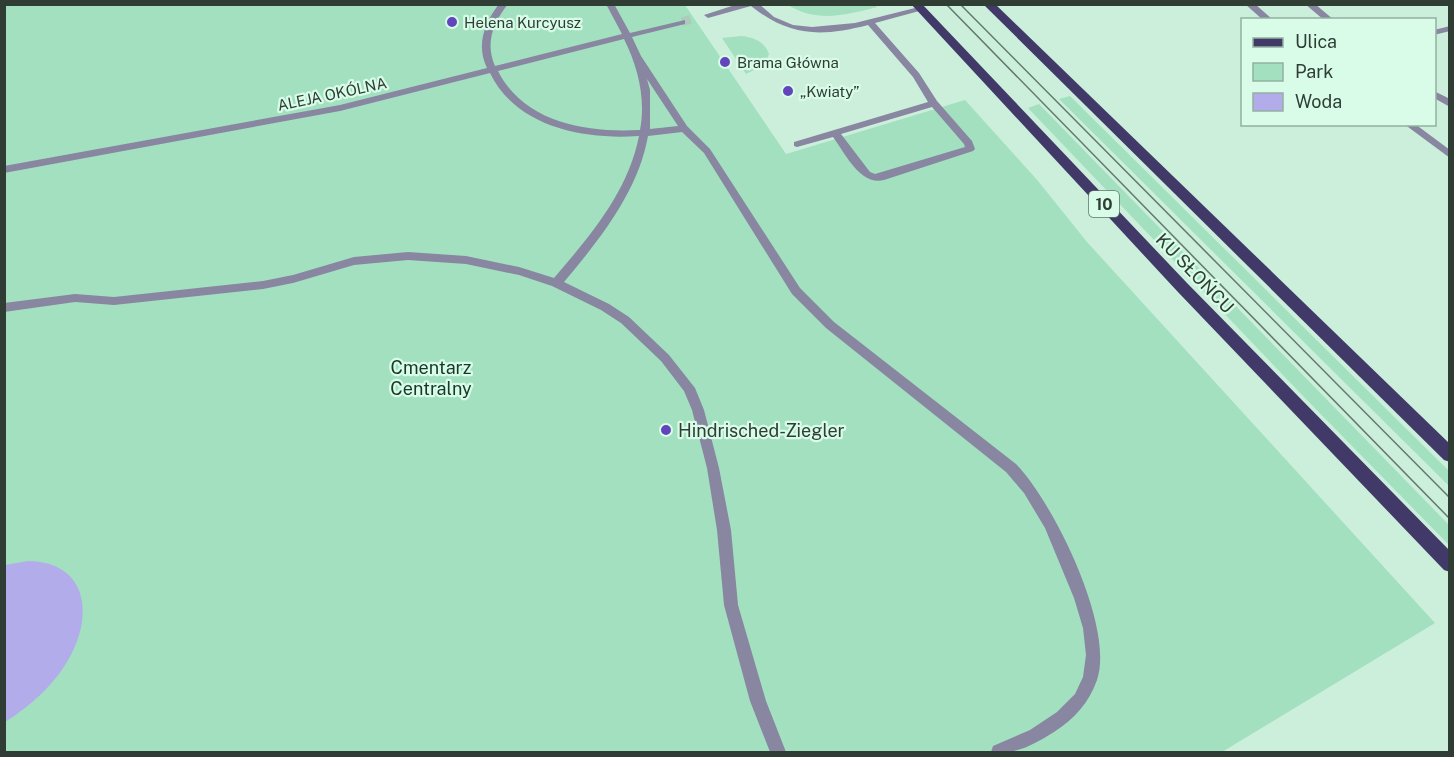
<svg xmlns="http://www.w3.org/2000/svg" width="1454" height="757" font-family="'Public Sans',sans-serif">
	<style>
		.green { fill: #a3e0c0 }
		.water { fill: #b3aceb }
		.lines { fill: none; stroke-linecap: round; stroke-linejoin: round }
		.pedestrian-tunnel { stroke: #accbba; stroke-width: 9; stroke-dasharray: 9 4.5; stroke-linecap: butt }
		.service { fill: #8886a1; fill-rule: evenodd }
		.pedestrian { fill: #8886a1; fill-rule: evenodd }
		.minor { fill: #8886a1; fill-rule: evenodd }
		.primary { fill: #413967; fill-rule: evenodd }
		.tram { stroke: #63796d; stroke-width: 1.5 }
		.poi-dot { fill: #6244bc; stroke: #d8fce8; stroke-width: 2 }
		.labels { text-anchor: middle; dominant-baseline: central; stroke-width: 4.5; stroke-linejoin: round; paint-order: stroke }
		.far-poi-label { font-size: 15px; fill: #2f3d35; stroke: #d8fce8; text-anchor: start }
		.far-street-label { font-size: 15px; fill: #2f3d35; stroke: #d8fce8 }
		.shield { fill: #d8fce8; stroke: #62766b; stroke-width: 1.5 }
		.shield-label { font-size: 16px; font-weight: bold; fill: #2f3d35 }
		.street-label { font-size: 18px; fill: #2f3d35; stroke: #d8fce8 }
		.park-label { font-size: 18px; fill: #18392a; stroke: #d8fce8 }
		.poi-label { font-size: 18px; fill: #2f3d35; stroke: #d8fce8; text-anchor: start }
	</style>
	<rect width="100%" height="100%" fill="#cbefdb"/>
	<g class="green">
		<path d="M4,5H685L786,154L965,100L1038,181L1087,242L1435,623L1222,752H5Z"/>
		<path d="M876,5L877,7C846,15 817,23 788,5Z"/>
		<path d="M741,36C753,37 764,41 769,54L764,65L746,74L722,38Z"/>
		<path d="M1070,96L1447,469L1449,471V486L1059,99Z"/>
		<path d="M1039,104L1449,525V545L1304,397L1028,108Z"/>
	</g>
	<path class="water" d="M28,561C90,562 94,619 67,662C52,687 29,707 5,722V565Z"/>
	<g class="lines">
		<path class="pedestrian-tunnel" d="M682,22L694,18"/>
		<path class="service" d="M738,4H759L774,17L793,25L812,27L855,23L923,6V10L875,23L919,73L937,101L972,141L975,149L973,151L884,180C860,186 845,153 833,137L797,147L794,146V142L928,102L913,77L868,25C821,37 790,37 751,6L708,18L704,15ZM932,107L964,144L965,147L875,174L870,172L841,134Z"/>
		<path class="pedestrian" d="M499,4H508C493,23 485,43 495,66L622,34L606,4H614L630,33L685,20V24L632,37L641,56L687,126L710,149L800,288L834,322L1016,464C1053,502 1115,627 1097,680C1089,703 1074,719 1054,732C1033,745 1016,755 991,752L993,746L1030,730L1057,712L1075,694L1083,677L1086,655L1083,628L1074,598L1045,528L1024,493L1006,472L826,328L792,294L704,153L682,132L648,136C638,192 600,239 564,282L609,304L629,317L669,355L695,388L704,410L719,468L731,530L738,605L766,701L786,752H770L750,701L724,605L717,530L707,468L692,410L684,391L661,361L621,323L601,310L552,286L519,275L466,264L408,260L354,265L293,283L263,289L114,305L75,302L4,312V303L75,294L114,297L263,281L293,275L354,257L408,252L466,256L519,267L554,278C590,236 628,192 639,136C583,140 516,127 490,73L340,111L4,173V166L340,105L487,68C476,46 484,23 499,4ZM624,39C638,67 646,99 640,130C587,133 524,123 498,71ZM647,79L678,126L650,129V90Z"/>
		<g class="minor">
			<path d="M1245,4H1255L1273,20H1263Z"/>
			<path d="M1305,4H1315L1334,20H1324Z"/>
			<path d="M1450,26V31L1434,35V30Z"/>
			<path d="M1434,91L1450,99V107L1434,98Z"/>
			<path d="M1404,124H1415L1450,150V158Z"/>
		</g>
		<g class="primary">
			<path d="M911,4H922L1187,283L1450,551V572L1444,570L1177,291Z"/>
			<path d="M983,4H995L1450,444V462L1444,460Z"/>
		</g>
		<g class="tram">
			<path d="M946,4L1450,519"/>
			<path d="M960,4L1450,498"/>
		</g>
	</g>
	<g class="poi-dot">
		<circle cx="452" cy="22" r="6"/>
		<circle cx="725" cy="62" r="6"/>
		<circle cx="788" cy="91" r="6"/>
		<circle cx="666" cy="430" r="6"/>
	</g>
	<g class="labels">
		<g class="far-poi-label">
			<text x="464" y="22">Helena Kurcyusz</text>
			<text x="737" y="62">Brama Główna</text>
			<text x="800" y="91">„Kwiaty”</text>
		</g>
		<g class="far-street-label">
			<text transform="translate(332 94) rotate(-12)">ALEJA OKÓLNA</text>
		</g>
		<rect class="shield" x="1089" y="191" width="30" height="26" rx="4.5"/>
		<g class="shield-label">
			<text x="1104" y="204">10</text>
		</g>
		<g class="street-label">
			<text transform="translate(1195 273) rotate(46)">KU SŁOŃCU</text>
		</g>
		<g class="park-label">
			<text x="431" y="367">Cmentarz<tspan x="431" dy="21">Centralny</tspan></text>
		</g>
		<g class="poi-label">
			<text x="678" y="430">Hindrisched-Ziegler</text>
		</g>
	</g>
	<rect width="1454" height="757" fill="none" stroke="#2f3d35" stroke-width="12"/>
	<rect x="1241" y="18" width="195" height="108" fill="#d8fce8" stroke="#94b0a0" stroke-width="1.5"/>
	<rect x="1253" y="38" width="30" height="9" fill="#413967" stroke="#94b0a0" stroke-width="1.5"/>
	<text x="1295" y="48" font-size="18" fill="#2f3d35">Ulica</text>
	<rect x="1253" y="63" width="30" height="18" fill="#a3e0c0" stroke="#94b0a0" stroke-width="1.5"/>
	<text x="1295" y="78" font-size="18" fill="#2f3d35">Park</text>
	<rect x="1253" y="93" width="30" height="18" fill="#b3aceb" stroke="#94b0a0" stroke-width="1.5"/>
	<text x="1295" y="108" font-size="18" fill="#2f3d35">Woda</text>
</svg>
